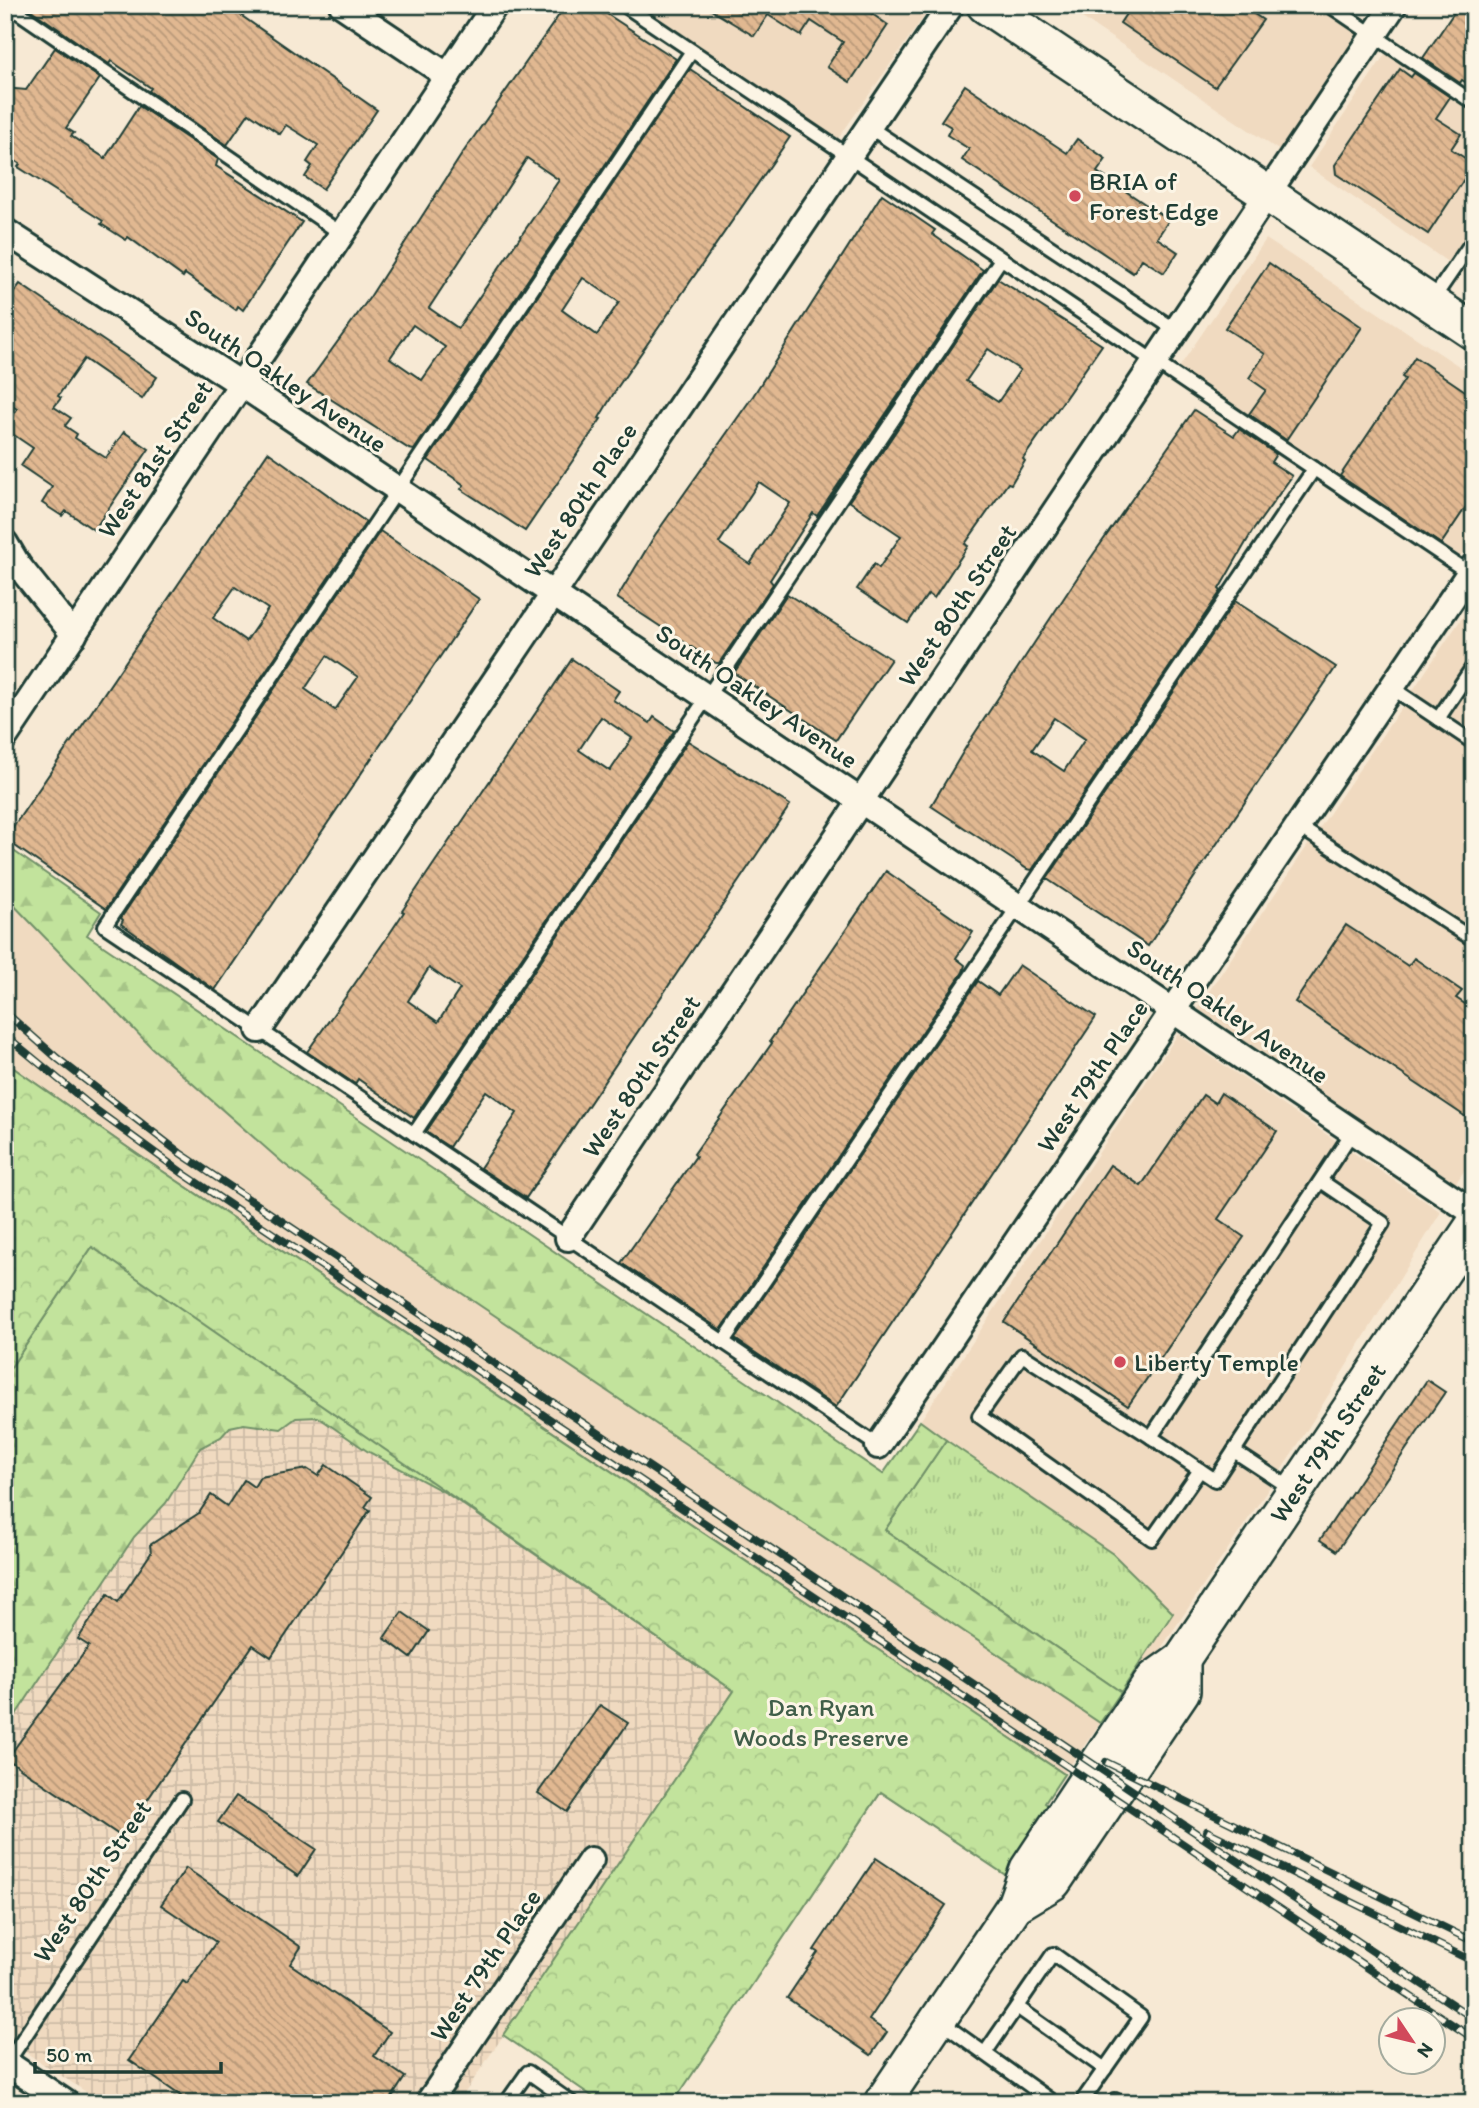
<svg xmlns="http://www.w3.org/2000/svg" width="1479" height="2108" font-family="Itim,sans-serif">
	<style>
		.built { fill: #f0dac0 }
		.industrial { fill: url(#industrial-grid) }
		.grass { fill: url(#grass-tufts); stroke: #709068; stroke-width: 2 }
		.forest { fill: url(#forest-firs); stroke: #709068; stroke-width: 2 }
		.park { fill: url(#park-crowns); stroke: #709068; stroke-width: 2 }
		.building { fill: url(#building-back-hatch); stroke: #1f3d34; stroke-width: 2; fill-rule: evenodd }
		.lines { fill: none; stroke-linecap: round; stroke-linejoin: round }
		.service-casing { stroke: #1f3d34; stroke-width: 18 }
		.minor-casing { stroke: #1f3d34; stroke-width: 30 }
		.secondary-casing { stroke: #1f3d34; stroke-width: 40 }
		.service { stroke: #fcf5e5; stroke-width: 12 }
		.minor { stroke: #fcf5e5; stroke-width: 24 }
		.secondary { stroke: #fcf5e5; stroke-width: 35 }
		.rail-casing { stroke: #1f3d34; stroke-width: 8 }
		.rail { stroke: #fcf5e5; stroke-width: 5; stroke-dasharray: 16; stroke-linecap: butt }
		.poi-dot { fill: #d1495b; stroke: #fcf5e5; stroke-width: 2.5 }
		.labels { text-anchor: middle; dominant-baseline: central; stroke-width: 6; stroke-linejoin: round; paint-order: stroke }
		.poi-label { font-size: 26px; fill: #1f3d34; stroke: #fcf5e5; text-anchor: start }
		.street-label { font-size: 26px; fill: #1f3d34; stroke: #fcf5e5 }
		.park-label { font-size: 26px; fill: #405e49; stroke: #fcf5e5 }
	</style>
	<defs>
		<pattern id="industrial-grid" width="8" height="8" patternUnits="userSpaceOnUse" patternTransform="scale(1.75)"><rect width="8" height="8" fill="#f0dac0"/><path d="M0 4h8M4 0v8" fill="none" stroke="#cdbca6"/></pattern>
		<pattern id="grass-tufts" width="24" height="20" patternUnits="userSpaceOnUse" patternTransform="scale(1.75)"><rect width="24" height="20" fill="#c2e39c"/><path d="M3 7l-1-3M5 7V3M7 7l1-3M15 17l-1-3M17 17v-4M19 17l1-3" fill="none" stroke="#a6c487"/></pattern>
		<pattern id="forest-firs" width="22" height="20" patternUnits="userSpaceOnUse" patternTransform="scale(1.75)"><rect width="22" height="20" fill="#c2e39c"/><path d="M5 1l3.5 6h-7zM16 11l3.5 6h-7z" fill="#a6c487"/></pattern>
		<pattern id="park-crowns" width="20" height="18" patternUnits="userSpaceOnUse" patternTransform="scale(1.75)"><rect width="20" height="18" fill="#c2e39c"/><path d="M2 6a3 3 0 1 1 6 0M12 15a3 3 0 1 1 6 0" fill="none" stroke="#a6c487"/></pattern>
		<pattern id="building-back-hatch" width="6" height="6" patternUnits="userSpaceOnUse" patternTransform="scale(1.75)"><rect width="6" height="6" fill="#e1b891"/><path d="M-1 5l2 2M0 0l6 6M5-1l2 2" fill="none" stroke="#b69777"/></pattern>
	</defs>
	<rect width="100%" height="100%" fill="#f7e9d4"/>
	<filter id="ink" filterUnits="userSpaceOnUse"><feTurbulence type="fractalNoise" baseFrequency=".0143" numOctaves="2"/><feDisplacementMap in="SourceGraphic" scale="14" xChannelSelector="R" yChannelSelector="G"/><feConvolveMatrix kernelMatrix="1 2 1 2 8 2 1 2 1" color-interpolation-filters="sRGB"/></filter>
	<g filter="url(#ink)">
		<g class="built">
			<path d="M624,5H917L927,12L833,146Z"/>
			<path d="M1063,5H1329L1362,28L1280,151Z"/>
			<path d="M1390,47L1474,103V280L1309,167Z"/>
			<path d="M1266,239L1474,376V536L1455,564L1174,375Z"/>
			<path d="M1474,600V1156L1456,1183L1197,1009Z"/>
			<path d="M5,896L152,1048L283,1163L396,1249L1100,1723L1064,1774L23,1077L5,1062Z"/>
			<path d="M1178,1034L1441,1212L1294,1451L1112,1721L1105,1716L1172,1613L1113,1554L920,1421Z"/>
		</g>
		<path class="industrial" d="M318,1417L367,1451L446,1493L734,1691L458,2103H103L5,2039V1730L134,1537L166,1503L200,1448L221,1437L230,1427L244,1424L281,1429L296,1418Z"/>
		<path class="grass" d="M946,1440L1113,1554L1173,1613L1121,1692L885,1530Z"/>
		<g class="forest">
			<path d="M5,845L101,912L87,935L883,1474L920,1421L946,1440L885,1530L1121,1692L1100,1723L396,1249L283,1163L152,1048L5,896Z"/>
			<path d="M5,1062L137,1154L1064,1774L997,1869L881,1792L820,1883L602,1889L734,1691L446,1493L367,1451L318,1417L296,1418L281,1429L244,1424L230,1427L221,1437L200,1448L166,1503L134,1537L11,1722L5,1723V1376L92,1247Z"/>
		</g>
		<path class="park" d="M5,1062L137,1154L1064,1774L1045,1803L1053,1809L1007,1876L881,1792L673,2103H602L503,2035L734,1691L92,1247L5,1376Z"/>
		<g class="building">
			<path d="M24,5H226L377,110L323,189L305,177L312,166L307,162L318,145L286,125L280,134L249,113L227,145L149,91L151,88L111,61L109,64Z"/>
			<path d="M566,5H593L676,59L414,450L409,449L307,384L370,297L462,154ZM527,158L559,180L458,328L429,308ZM413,325L445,347L422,380L390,358Z"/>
			<path d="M703,5H859L888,25L850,82L827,67L843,42L811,21L801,36L768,15L754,36Z"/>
			<path d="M1132,5H1241L1263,20L1215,87L1120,23Z"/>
			<path d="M1459,5H1474V88L1462,80L1460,83L1423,58Z"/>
			<path d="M55,48L100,78L66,128L74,133L71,136L105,158L139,106L218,159L216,166L302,222L243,310L238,306L236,310L185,274L183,277L128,237L126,240L101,224L103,221L18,167L20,164L5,154V88L26,90Z"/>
			<path d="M690,69L790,137L617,388L599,418L601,419L525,531L461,489L464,485L428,460ZM583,278L619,302L597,335L562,310Z"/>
			<path d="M1400,69L1411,77L1414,73L1450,97L1436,118L1461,134L1451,149L1474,164L1428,234L1336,174L1335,165Z"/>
			<path d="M965,85L1067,153L1077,139L1106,159L1097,172L1169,220L1157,238L1178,252L1164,273L1142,259L1133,273L962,160L969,149L947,135L951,127L941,121Z"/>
			<path d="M882,194L935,230L932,234L983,270L817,516L813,513L770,580L773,584L719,663H716L617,598L655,535L753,396ZM759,482L790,503L750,564L719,543Z"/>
			<path d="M1269,263L1362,327L1286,440L1249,414L1266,390L1249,378L1265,354L1225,328Z"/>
			<path d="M998,279L1102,345L1023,459L1025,461L1011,484L1008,483L965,544L968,546L934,598L928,594L908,623L857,589L874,564L879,568L901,536L849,501ZM988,349L1020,370L998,402L966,381Z"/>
			<path d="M20,284L157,377L142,399L84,359L58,396L61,398L54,407L71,418L65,426L77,434L75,438L106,458L124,432L149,449L94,530L66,511L62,516L42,503L52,487L21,466L33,448L5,429L17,409L5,401V305Z"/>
			<path d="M1415,357L1474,397V495L1441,544L1340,476L1405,379L1402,377Z"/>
			<path d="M1194,410L1234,436L1239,429L1276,454L1271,462L1292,476L1252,532L1219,589L1221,591L1032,870L1027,869L931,806L969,742L1081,572ZM1054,718L1085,739L1064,771L1032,750Z"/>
			<path d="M268,452L366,522L106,909L5,839ZM235,587L268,609L246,641L213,618Z"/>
			<path d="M380,531L479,599L215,990L121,924L123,920L121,918ZM327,656L358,677L335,710L305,689Z"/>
			<path d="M787,594L891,659L836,740L734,673Z"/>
			<path d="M1235,601L1336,667L1148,946L1047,879Z"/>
			<path d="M572,659L619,691L613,700L650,723L654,717L674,731L414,1118L358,1079L355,1084L307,1052L386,939L404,912L402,911ZM601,717L632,738L610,771L579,750ZM429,968L460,989L438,1022L408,1001Z"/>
			<path d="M688,741L790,805L526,1198L480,1168L517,1113L486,1091L449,1147L426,1132Z"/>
			<path d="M886,871L973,932L956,958L965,965L963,972L721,1330L621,1263L696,1156L694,1154L772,1043L770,1041Z"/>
			<path d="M1346,925L1408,966L1414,958L1462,991L1456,998L1474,1010V1106L1466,1117L1295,1002Z"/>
			<path d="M1019,965L1096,1017L836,1407L735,1339L978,981L998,995Z"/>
			<path d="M1221,1093L1277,1131L1218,1219L1244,1237L1128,1406L1004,1322L1110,1165L1141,1186L1203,1095L1215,1103Z"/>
			<path d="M1427,1380L1445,1392L1337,1551L1320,1540Z"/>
			<path d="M326,1465L372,1497L365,1507L370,1510L271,1657L253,1645L122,1837L7,1759L89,1646L78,1639L108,1594L118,1602L151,1553L150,1545L199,1513L211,1495L227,1506L244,1480L254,1487L260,1477L307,1469L318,1476Z"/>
			<path d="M402,1612L429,1631L411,1658L384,1638Z"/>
			<path d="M600,1705L628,1723L567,1812L538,1793Z"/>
			<path d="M236,1796L316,1849L298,1876L218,1822Z"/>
			<path d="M876,1858L946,1905L869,2020L887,2032L871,2055L787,1998L818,1952L814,1950Z"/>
			<path d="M186,1868L301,1947L290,1964L390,2032L374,2056L405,2077L388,2103H191L129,2060L183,1981L187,1984L216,1942L161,1905Z"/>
		</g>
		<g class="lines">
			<defs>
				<g id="service">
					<path d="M8,5L342,234"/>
					<path d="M624,5L1469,573"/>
					<path d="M1329,5L1474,103"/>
					<path d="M692,51L105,926L878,1446"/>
					<path d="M869,127L1177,331"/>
					<path d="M1431,302L1474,239"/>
					<path d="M1392,688L1474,743"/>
					<path d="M1438,719L1474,665"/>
					<path d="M1298,826L1474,940"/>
					<path d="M414,1134L1001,259"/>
					<path d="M1321,1181L1383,1223L1215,1480L1151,1437L1353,1131"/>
					<path d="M723,1342L1314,469"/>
					<path d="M1151,1437L1022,1355L979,1416L1152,1539L1200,1470"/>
					<path d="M1234,1451L1292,1489"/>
					<path d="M1017,2007L1105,2069"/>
					<path d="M941,2022L1054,2103"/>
					<path d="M985,2053L1053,1954L1141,2017L1081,2103"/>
					<path d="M7,2063L182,1799"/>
					<path d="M506,2103L528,2072L572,2103"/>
					<path d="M1113,2103L1115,2100L1120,2103"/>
				</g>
				<g id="minor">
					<path d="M342,5L448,76"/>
					<path d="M5,231L241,384L1474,1213"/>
					<path d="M5,543L18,565L74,635"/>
					<path d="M5,737L495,5"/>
					<path d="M259,1030L951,5"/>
					<path d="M568,1238L1394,5"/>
					<path d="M878,1446L1474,566"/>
					<path d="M5,2062L66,2103"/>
					<path d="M428,2103L591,1860"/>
				</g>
				<g id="secondary">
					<path d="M985,5L1474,332"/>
					<path d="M1015,1905L1053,1882L1182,1691V1659"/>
					<path id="s1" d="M882,2103L1015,1905L1028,1869L1154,1679L1182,1659L1474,1225"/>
				</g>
			</defs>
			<use href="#service" class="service-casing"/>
			<use href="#minor" class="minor-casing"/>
			<use href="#secondary" class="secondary-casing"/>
			<use href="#service" class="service"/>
			<use href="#minor" class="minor"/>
			<use href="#secondary" class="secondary"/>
			<defs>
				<g id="rail">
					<path d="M5,1012L57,1058L180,1153L1474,2019"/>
					<path d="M5,1035L96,1110L184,1174L1474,2039"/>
					<path d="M1106,1762L1474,1942"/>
					<path d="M1207,1831L1474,1962"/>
				</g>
			</defs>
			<use href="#rail" class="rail-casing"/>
			<use href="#rail" class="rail"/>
		</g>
	</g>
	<g class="poi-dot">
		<circle cx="1075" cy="196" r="7"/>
		<circle cx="1120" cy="1362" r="7"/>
	</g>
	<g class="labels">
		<g class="poi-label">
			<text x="1089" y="181">BRIA of<tspan x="1089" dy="30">Forest Edge</tspan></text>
			<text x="1134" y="1362">Liberty Temple</text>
		</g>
		<g class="street-label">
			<text transform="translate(286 380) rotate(34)">South Oakley Avenue</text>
			<text transform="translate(155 459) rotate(-56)">West 81st Street</text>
			<text transform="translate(580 500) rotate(-56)">West 80th Place</text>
			<text transform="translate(957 605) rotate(-56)">West 80th Street</text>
			<text transform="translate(757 696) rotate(34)">South Oakley Avenue</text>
			<text transform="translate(1228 1011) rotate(34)">South Oakley Avenue</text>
			<text transform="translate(641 1076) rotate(-56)">West 80th Street</text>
			<text transform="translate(1092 1076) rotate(-56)">West 79th Place</text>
			<text stroke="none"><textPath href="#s1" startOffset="800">West 79th Street</textPath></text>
			<text transform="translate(92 1881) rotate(-56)">West 80th Street</text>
			<text transform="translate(485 1965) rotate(-56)">West 79th Place</text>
		</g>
		<g class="park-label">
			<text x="821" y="1707">Dan Ryan<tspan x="821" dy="30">Woods Preserve</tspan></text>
		</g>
	</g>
	<rect width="1479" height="2108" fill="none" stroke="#fcf5e5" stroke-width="28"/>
	<rect x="14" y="14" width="1451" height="2080" fill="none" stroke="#1f3d34" stroke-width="2.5" filter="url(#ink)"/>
	<g transform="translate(1412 2041) rotate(125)"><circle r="33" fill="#fcf5e5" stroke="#a4ab9e" stroke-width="2"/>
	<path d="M0-5L12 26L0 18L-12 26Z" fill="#d1495b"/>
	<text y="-10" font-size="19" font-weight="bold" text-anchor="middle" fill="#1f3d34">N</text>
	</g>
	<path d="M35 2062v10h186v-10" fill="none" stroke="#1f3d34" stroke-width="3.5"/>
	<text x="46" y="2062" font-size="21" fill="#1f3d34" stroke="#fcf5e5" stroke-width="5" paint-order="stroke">50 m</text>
</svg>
